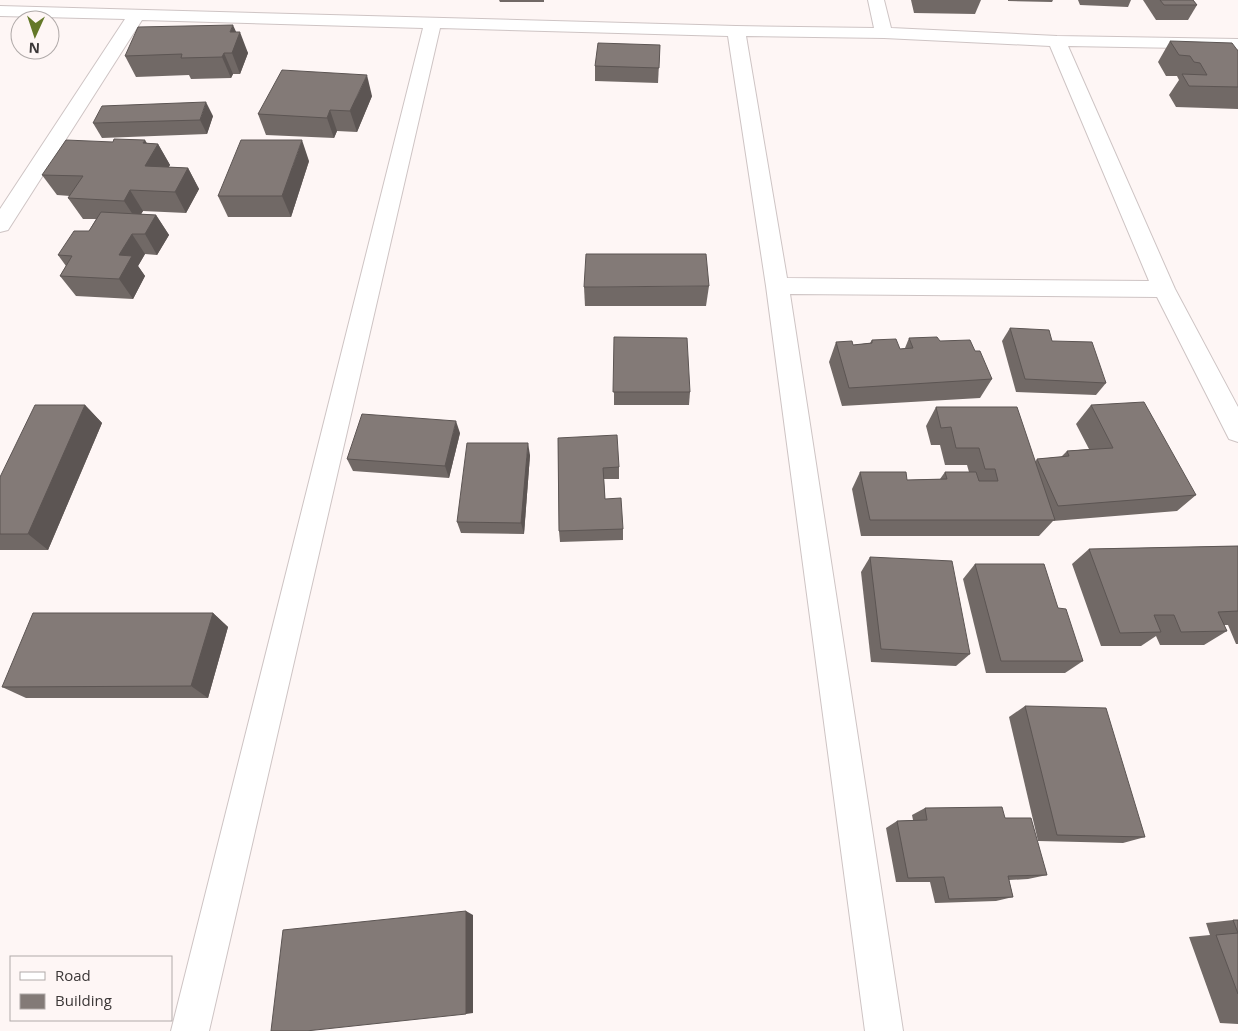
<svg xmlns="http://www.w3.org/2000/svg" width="1238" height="1031" font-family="'Open Sans',sans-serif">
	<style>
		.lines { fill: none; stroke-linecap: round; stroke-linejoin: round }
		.minor-casing { stroke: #cec4c4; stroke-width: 2 }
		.minor { fill: #fff; fill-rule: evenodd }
		.wall { fill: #716966 }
		.shaded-wall { fill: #5c5553 }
		.building { fill: #837a77; stroke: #5c5553 }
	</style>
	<rect width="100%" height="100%" fill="#fef6f5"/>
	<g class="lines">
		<defs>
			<path id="minor" d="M868,0H884L891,28L1057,36L1238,39V49L1068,46L1175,289L1238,407V442L1229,439L1157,297L790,294L903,1031H865L766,286L728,36L440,28L209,1031H171L423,28L142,20L8,230L0,232V209L125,19L0,16V6L736,26L874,28ZM746,36L884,38L1050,46L1149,281L787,278Z"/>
		</defs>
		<use href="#minor" class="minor-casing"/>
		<use href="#minor" class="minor"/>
	</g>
	<g class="wall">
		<path d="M499,0H544V2H500Z"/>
		<path d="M911,0H981L975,14L914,13Z"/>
		<path d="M1008,0H1053L1052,2L1008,1Z"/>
		<path d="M1078,0H1131L1128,7L1080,5Z"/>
		<path d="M1143,0H1193L1197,5L1188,20H1156Z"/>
		<path d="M236,32L248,53L240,74H233L231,78L191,79L189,75L136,77L125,56Z"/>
		<path d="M1170,41L1238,51V109L1176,107L1169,95L1179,80L1177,76H1166L1158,62Z"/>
		<path d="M660,45L658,83L595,81V66Z"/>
		<path d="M372,96L357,132L337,131L334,138L266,135L258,114Z"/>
		<path d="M213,116L207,134L102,138L93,123Z"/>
		<path d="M147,143L158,144L170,165L168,167L188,168L199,189L186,213L143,211L141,214L156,215L169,235L157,255L145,254L138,266L145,276L133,299L76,296L60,276L66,266L58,255L89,231L96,219H83L68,198L70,196L57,195L42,175Z"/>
		<path d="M309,161L291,217H228L218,196Z"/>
		<path d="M709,286L706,306H585L584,287Z"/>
		<path d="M1010,328L1052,341L1106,383L1096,395L1016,392L1002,341Z"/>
		<path d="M614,337L690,392L689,405H614Z"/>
		<path d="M909,338L940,341L975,351L992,379L980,398L842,406L829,362L836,342L853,345L870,343L872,340L900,349L905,348Z"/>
		<path d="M85,405L102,423L48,550H0V477Z"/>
		<path d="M1091,405L1196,495L1177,511L1053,521L1039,536H861L852,489L860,472L907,480L940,479L945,472H969L967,465H945L940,445H931L926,426L936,407L1035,462L1037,459L1061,457L1067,451L1089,449L1076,424Z"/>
		<path d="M460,433L449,478L353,471L347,459Z"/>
		<path d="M558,438L619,467V479H604L605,499L623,529V540L560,542L559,531Z"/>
		<path d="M530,455L524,534L461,533L457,522Z"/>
		<path d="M1238,546V644H1236L1228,625H1224L1227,631L1204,645H1160L1156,636L1141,646H1101L1072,564L1089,549Z"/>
		<path d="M870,557L970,654L956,666L871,662L861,572Z"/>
		<path d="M975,564L1083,661L1065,673H986L963,579Z"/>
		<path d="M213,613L228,627L208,698H26L2,687Z"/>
		<path d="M1025,706L1145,837L1123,843L1038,841L1009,717Z"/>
		<path d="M925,808L1005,818L1047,875L1028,879L1009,880L1013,897L996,901L935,903L930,882H896L886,828L897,821L913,820L912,815Z"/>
		<path d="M1233,920H1238V1024L1220,1023L1189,937L1210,935L1206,923Z"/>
	</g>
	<g class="shaded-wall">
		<path d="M233,25L238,36L240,32L248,53L240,74L232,53L230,32Z"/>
		<path d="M224,53L233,74L231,78L222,57Z"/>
		<path d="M367,75L372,96L357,132L350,111Z"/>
		<path d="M206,102L213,116L207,134L200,120Z"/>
		<path d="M330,110L337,131L334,138L327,118Z"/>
		<path d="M145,140L153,153L158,144L170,165L157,187L145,166L143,143Z"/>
		<path d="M302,140L309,161L291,217L282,196Z"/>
		<path d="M188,168L199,189L186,213L175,192Z"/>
		<path d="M130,190L143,211L137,221L124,201Z"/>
		<path d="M156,215L169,235L157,255L145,234Z"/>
		<path d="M132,234L145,254L138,266L145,276L133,299L119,279V255Z"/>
		<path d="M85,405L102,423L48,550L28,534Z"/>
		<path d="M456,421L460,433L449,478L445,466Z"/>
		<path d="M528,443L530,455L524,534L521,523Z"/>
		<path d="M213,613L228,627L208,698L191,686Z"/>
		<path d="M466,911L473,915V1013L466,1014Z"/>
	</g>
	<g class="building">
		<path d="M1160,0H1193L1197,5H1164Z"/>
		<path d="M233,25L230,32H240L232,53H224L222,57L181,58L182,54L125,56L138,27Z"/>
		<path d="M1170,41L1232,43L1238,51V87L1189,86L1182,74L1207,75L1200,63L1194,62L1190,56L1179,55Z"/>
		<path d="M598,43L660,45L659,68L595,66Z"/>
		<path d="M282,70L367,75L350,111L330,110L327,118L258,114Z"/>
		<path d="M206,102L200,120L93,123L102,106Z"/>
		<path d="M114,139L145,140L143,143L158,144L145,166L188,168L175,192L130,190L124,201L68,198L83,176L42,175L66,140L113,142Z"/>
		<path d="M241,140H302L282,196H218Z"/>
		<path d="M101,212L156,215L145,234H132L119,255L132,256L119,279L60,276L72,256L58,255L74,231H89Z"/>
		<path d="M586,254H706L709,286L584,287Z"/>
		<path d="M1010,328L1049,330L1052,341L1092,342L1106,383L1025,379Z"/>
		<path d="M614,337L687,338L690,392H613Z"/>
		<path d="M937,337L940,341L970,340L975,351H980L992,379L849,388L836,342L852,341L853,345L872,343V340L896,339L900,349L913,348L909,338Z"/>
		<path d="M1144,402L1196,495L1058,506L1037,459L1069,456L1067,451L1113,448L1091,405Z"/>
		<path d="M35,405H85L28,534H0V477Z"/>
		<path d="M936,407H1017L1055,520H870L860,472H906L907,480L947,479L945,472H976L979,481H998L995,469H985L979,448H956L951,427L941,428Z"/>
		<path d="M362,414L456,421L445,466L347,459Z"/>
		<path d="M617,435L619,467L603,468L605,499L621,498L623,529L559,531L558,438Z"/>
		<path d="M467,443H528L521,523L457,522Z"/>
		<path d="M1238,546V611L1218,612L1227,631L1181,632L1174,615H1154L1161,632L1120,633L1089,549Z"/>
		<path d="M870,557L952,561L970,654L881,649Z"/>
		<path d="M975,564H1044L1058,608L1066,609L1083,661H1001Z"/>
		<path d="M33,613H213L191,686L2,687Z"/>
		<path d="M1025,706L1106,708L1145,837L1057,835Z"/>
		<path d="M1002,807L1005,818H1031L1047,875L1008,876L1013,897L949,899L944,877L908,878L897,821L927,820L925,808Z"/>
		<path d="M466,911V1014L306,1031H271L283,930Z"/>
		<path d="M1233,920H1238V994L1216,935L1238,933Z"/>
	</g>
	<rect x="10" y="956" width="162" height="65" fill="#fef6f5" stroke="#b0aaa9"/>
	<rect x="20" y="972" width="25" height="8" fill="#ffffff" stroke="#b0aaa9"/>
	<text x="55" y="981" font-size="15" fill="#3b3737">Road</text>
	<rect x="20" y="994" width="25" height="15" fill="#837a77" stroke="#b0aaa9"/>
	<text x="55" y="1006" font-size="15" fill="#3b3737">Building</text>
	<g transform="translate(35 35) rotate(183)"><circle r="24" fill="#fef6f5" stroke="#b0aaa9"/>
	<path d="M0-4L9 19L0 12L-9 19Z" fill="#647828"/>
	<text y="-8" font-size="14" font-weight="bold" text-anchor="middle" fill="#3b3737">N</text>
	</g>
</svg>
